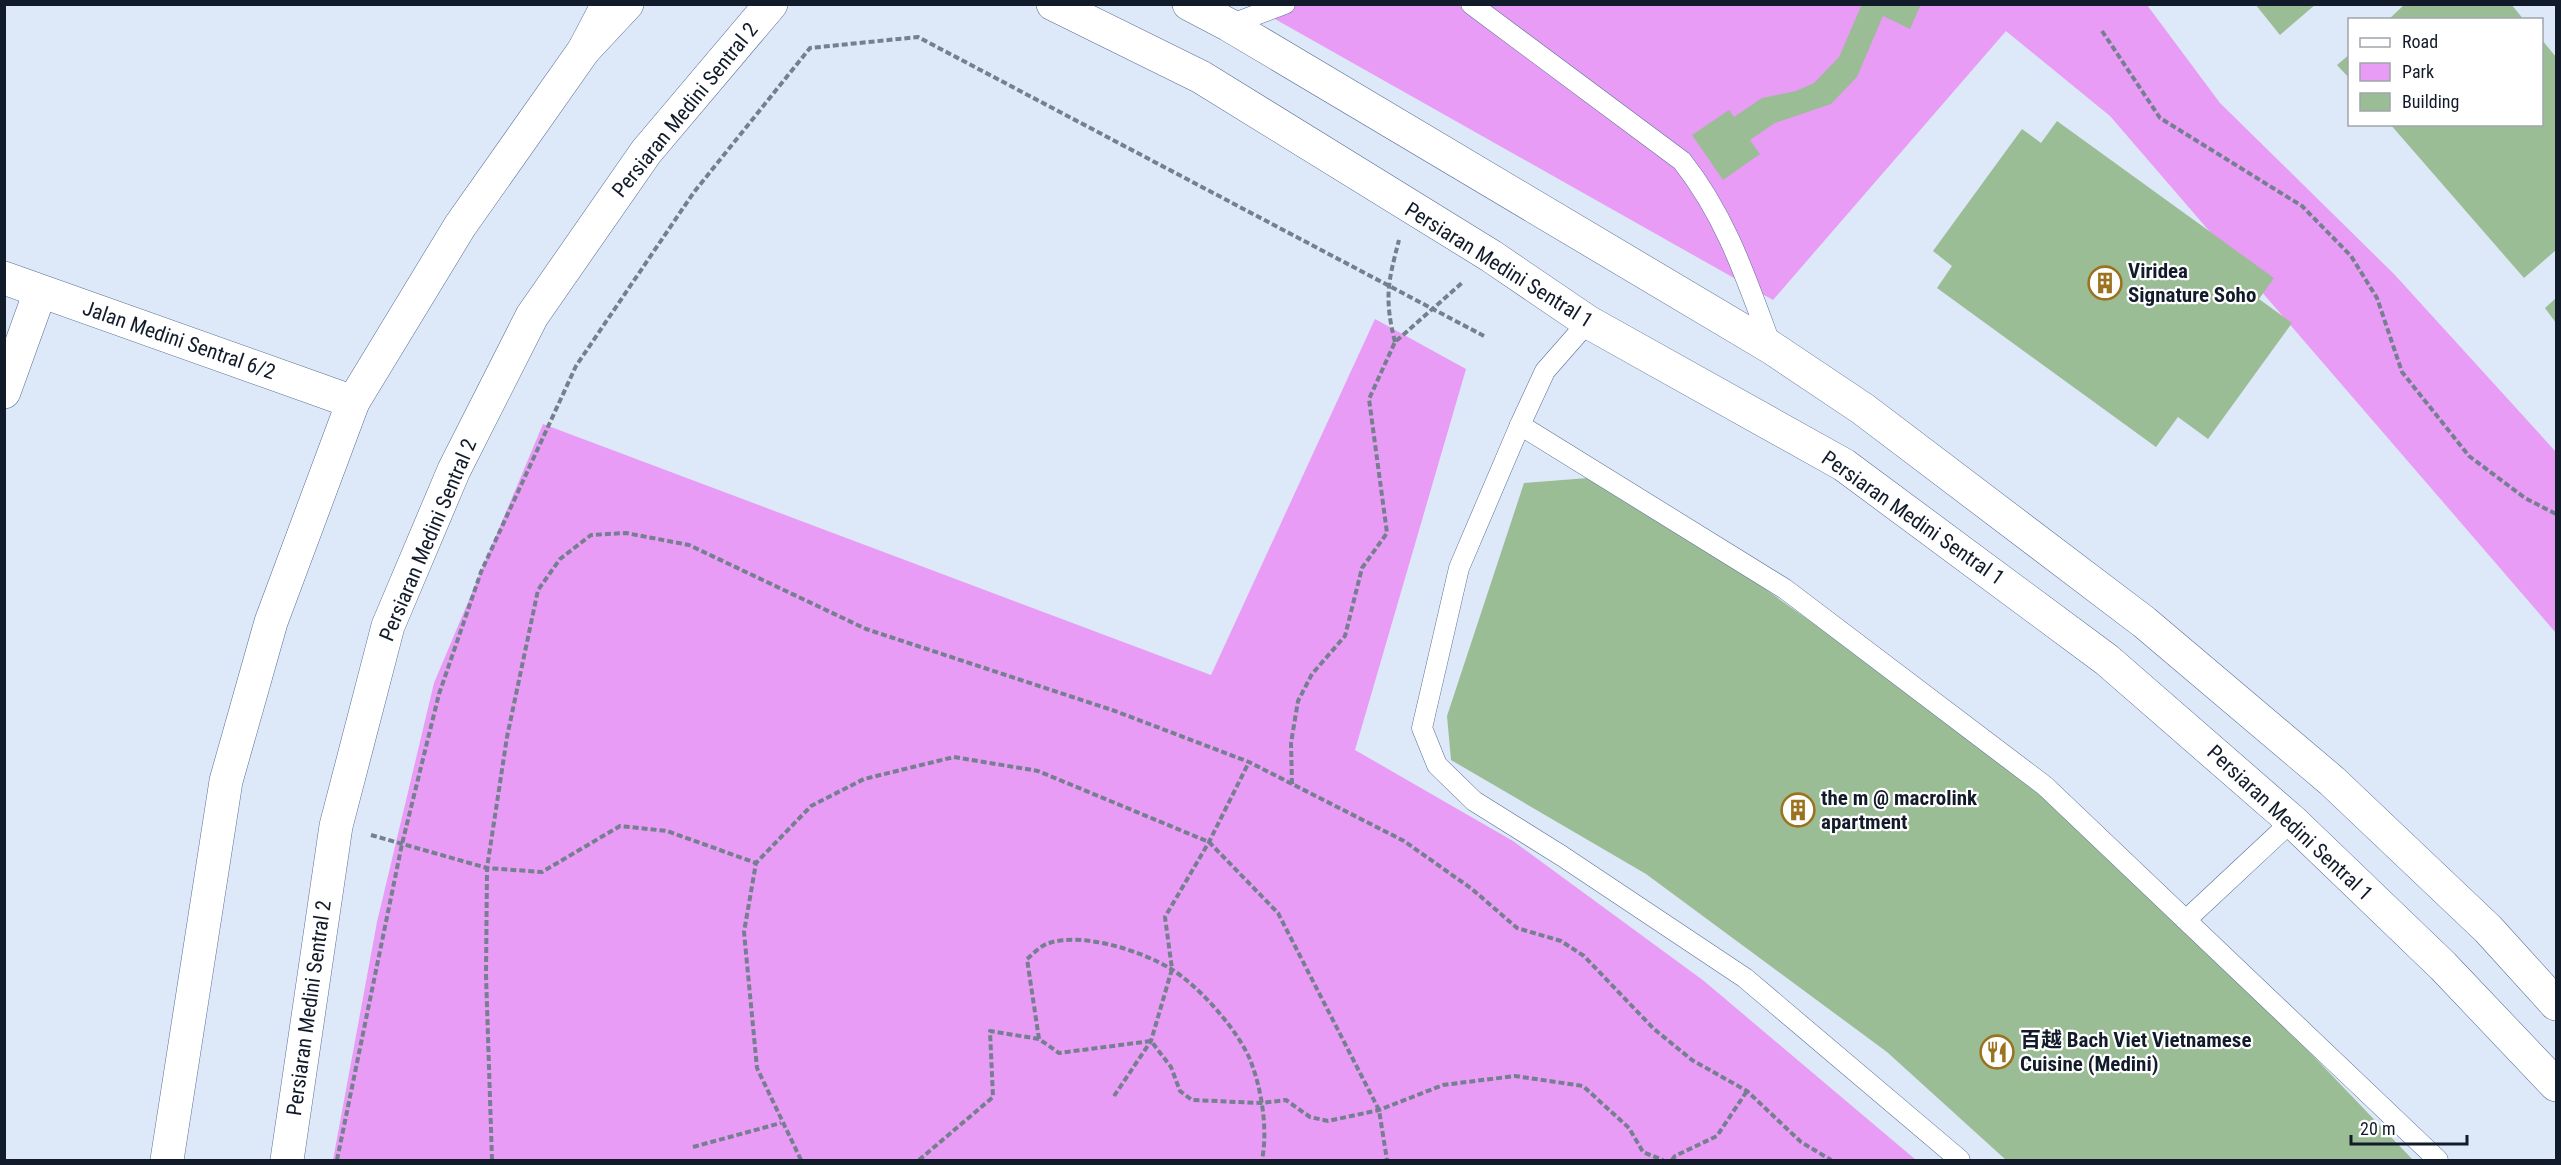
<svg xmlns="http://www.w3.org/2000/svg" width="2561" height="1165" font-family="'Roboto Condensed','Noto Sans SC',sans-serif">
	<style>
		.green { fill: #e99cf6 }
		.building { fill: #9bbd95 }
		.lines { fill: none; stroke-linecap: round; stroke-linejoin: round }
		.lane-casing { stroke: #586e94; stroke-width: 21 }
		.street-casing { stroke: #586e94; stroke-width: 34 }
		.secondary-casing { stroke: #586e94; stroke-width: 34 }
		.path { stroke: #757f8f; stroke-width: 4; stroke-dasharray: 6 3; stroke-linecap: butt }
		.lane { stroke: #fff; stroke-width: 20 }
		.street { stroke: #fff; stroke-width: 33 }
		.secondary { stroke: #fff; stroke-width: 33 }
		.labels { text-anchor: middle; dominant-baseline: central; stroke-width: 4.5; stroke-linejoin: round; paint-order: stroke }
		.street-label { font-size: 21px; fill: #121b2a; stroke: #fff }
		.poi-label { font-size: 21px; font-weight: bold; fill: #121b2a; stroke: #fff; text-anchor: start }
	</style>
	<rect width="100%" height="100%" fill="#dde8f9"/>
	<g class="green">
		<path d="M1250,5H2147L2220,103L2394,274L2556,452V633L2110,116L2006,31L1773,300Z"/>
		<path d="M1375,319L1466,369L1355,750L1513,841L1704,981L1916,1160H333L377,922L434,683L543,424L1211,675Z"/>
	</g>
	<g class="building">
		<path d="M1862,4H1921L1910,29L1883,16L1857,77L1831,104L1775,123L1750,140L1760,154L1723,180L1692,135L1729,110L1734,117L1762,98L1796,91L1814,83L1839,57Z"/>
		<path d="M2255,4H2316L2280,35Z"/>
		<path d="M2405,4H2511L2524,20H2388Z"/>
		<path d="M2542,40L2556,57V250L2524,278L2390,124H2542Z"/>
		<path d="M2350,54V79L2337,65Z"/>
		<path d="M2057,121L2274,278L2259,299L2292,323L2208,439L2178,417L2156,447L1937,288L1952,266L1933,251L2022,129L2041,143Z"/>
		<path d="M2556,298V323L2545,308Z"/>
		<path d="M1588,478L1706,547L1934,709L2121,861L2232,971L2413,1160H2006L1887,1052L1646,874L1451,760L1447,716L1524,483Z"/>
	</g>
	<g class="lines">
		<defs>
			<g id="lane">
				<path d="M1471,4L1682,161C1727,218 1747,281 1772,348"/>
				<path d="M1229,25L1285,4"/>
				<path d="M1588,322L1545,371L1520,425L1785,589L2045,786L2438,1160"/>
				<path d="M1520,425L1459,568L1422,728L1437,765L1474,801L1562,856L1745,978L1960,1160"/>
				<path d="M2186,920L2292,821"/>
			</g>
			<g id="street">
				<path d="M4,278L353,402"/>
				<path d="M4,392L40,292"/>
				<path d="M167,1160L226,781L271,622L353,402L460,226L584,50L627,4"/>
				<path d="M287,1160L336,826L388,626L454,470L532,316L646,152L771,4"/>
			</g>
			<g id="secondary">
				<path d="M1053,4L1201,77L1491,256L1588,322L1844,465L2107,660L2292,821L2443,966L2556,1085"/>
				<path d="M1189,4L1229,25L1772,348L1863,409L2144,622L2332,781L2488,929L2556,1004"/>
				<path d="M584,50L608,4"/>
			</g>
		</defs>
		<use href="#lane" class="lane-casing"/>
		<use href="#street" class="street-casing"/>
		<use href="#secondary" class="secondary-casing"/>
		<g class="path">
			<path d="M2102,31L2160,118L2302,206L2351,256L2377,298L2402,372L2469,456L2525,498L2556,514"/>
			<path d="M1395,342C1384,298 1388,282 1399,240"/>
			<path d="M1292,784L1291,743L1298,701L1312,674L1345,636L1362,568L1387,533L1369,399L1395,342L1463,282"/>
			<path d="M371,835L487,868L542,872L620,826L667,831L756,863"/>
			<path d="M1039,1039L1027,959C1033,954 1041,945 1049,943C1083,932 1142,951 1171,969C1199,986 1239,1031 1251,1062C1262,1091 1268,1130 1262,1160"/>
			<path d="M1114,1096L1151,1041L1172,969L1165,917L1209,842L1249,762"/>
			<path d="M693,1147L781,1123"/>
			<path d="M337,1160L402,844L439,694L481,572L576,366L694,192L810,48L918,37L1484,336"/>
			<path d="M492,1160L486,975L487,868L507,737L538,590L560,559L591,535L626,533L689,545L866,629L1115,711L1249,762L1404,841L1472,889L1517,928L1561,941L1584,956L1654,1029L1692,1060L1747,1091L1801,1142L1831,1160"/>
			<path d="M801,1160L757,1068L744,932L756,863L811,806L864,779L954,757L1038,771L1209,842L1278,913L1379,1110L1387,1160"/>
			<path d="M919,1160L993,1097L990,1031L1039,1039L1059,1053L1151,1041L1171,1067L1180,1091L1192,1100L1261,1103L1286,1100L1310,1117L1328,1121L1379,1110L1443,1085L1515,1076L1583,1086L1629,1128L1643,1152L1663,1160"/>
			<path d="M1672,1160L1675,1156L1717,1136L1747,1091"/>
		</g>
		<use href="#lane" class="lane"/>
		<use href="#street" class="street"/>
		<use href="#secondary" class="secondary"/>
	</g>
	<defs>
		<symbol id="building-ring" viewBox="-11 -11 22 22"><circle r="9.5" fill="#fff" stroke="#9b7320" stroke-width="1.5"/><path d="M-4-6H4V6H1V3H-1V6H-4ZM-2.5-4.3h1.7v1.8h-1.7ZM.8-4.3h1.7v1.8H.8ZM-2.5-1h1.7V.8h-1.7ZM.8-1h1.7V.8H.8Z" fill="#9b7320"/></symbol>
		<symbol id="restaurant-ring" viewBox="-11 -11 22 22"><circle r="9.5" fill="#fff" stroke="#9b7320" stroke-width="1.5"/><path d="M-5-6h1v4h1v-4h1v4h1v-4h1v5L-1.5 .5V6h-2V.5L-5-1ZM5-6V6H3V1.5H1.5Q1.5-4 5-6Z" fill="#9b7320"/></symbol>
	</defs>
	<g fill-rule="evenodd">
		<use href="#building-ring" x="2086" y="264" width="38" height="38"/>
		<use href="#building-ring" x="1779" y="791" width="38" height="38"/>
		<use href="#restaurant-ring" x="1978" y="1033" width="38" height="38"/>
	</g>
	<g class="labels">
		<g class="street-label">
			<text transform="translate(685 110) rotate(-51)">Persiaran Medini Sentral 2</text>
			<text transform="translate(1499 265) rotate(32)">Persiaran Medini Sentral 1</text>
			<text transform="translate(179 340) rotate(19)">Jalan Medini Sentral 6/2</text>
			<text transform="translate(1913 518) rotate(35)">Persiaran Medini Sentral 1</text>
			<text transform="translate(428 540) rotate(-67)">Persiaran Medini Sentral 2</text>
			<text transform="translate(2290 823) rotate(43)">Persiaran Medini Sentral 1</text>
			<text transform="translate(309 1008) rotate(-82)">Persiaran Medini Sentral 2</text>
		</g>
		<g class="poi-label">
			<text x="2128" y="271">Viridea<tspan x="2128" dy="24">Signature Soho</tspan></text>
			<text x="1821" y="798">the m @ macrolink<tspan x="1821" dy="24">apartment</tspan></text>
			<text x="2020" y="1040">百越 Bach Viet Vietnamese<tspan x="2020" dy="24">Cuisine (Medini)</tspan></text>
		</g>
	</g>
	<rect width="2561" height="1165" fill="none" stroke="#121b2a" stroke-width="12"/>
	<rect x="2348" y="18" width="195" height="108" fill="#ffffff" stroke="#a0a4aa" stroke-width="1.5"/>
	<rect x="2360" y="38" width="30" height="9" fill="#ffffff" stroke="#a0a4aa" stroke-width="1.5"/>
	<text x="2402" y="48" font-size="18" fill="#121b2a">Road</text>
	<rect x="2360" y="63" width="30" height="18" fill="#e99cf6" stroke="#a0a4aa" stroke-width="1.5"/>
	<text x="2402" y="78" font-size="18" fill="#121b2a">Park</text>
	<rect x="2360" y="93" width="30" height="18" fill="#9bbd95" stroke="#a0a4aa" stroke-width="1.5"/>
	<text x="2402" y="108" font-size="18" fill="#121b2a">Building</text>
	<path d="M2351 1135v9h116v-9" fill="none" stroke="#121b2a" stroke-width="3"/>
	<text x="2360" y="1135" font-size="18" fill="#121b2a" stroke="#ffffff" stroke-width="4.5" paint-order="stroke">20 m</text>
</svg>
